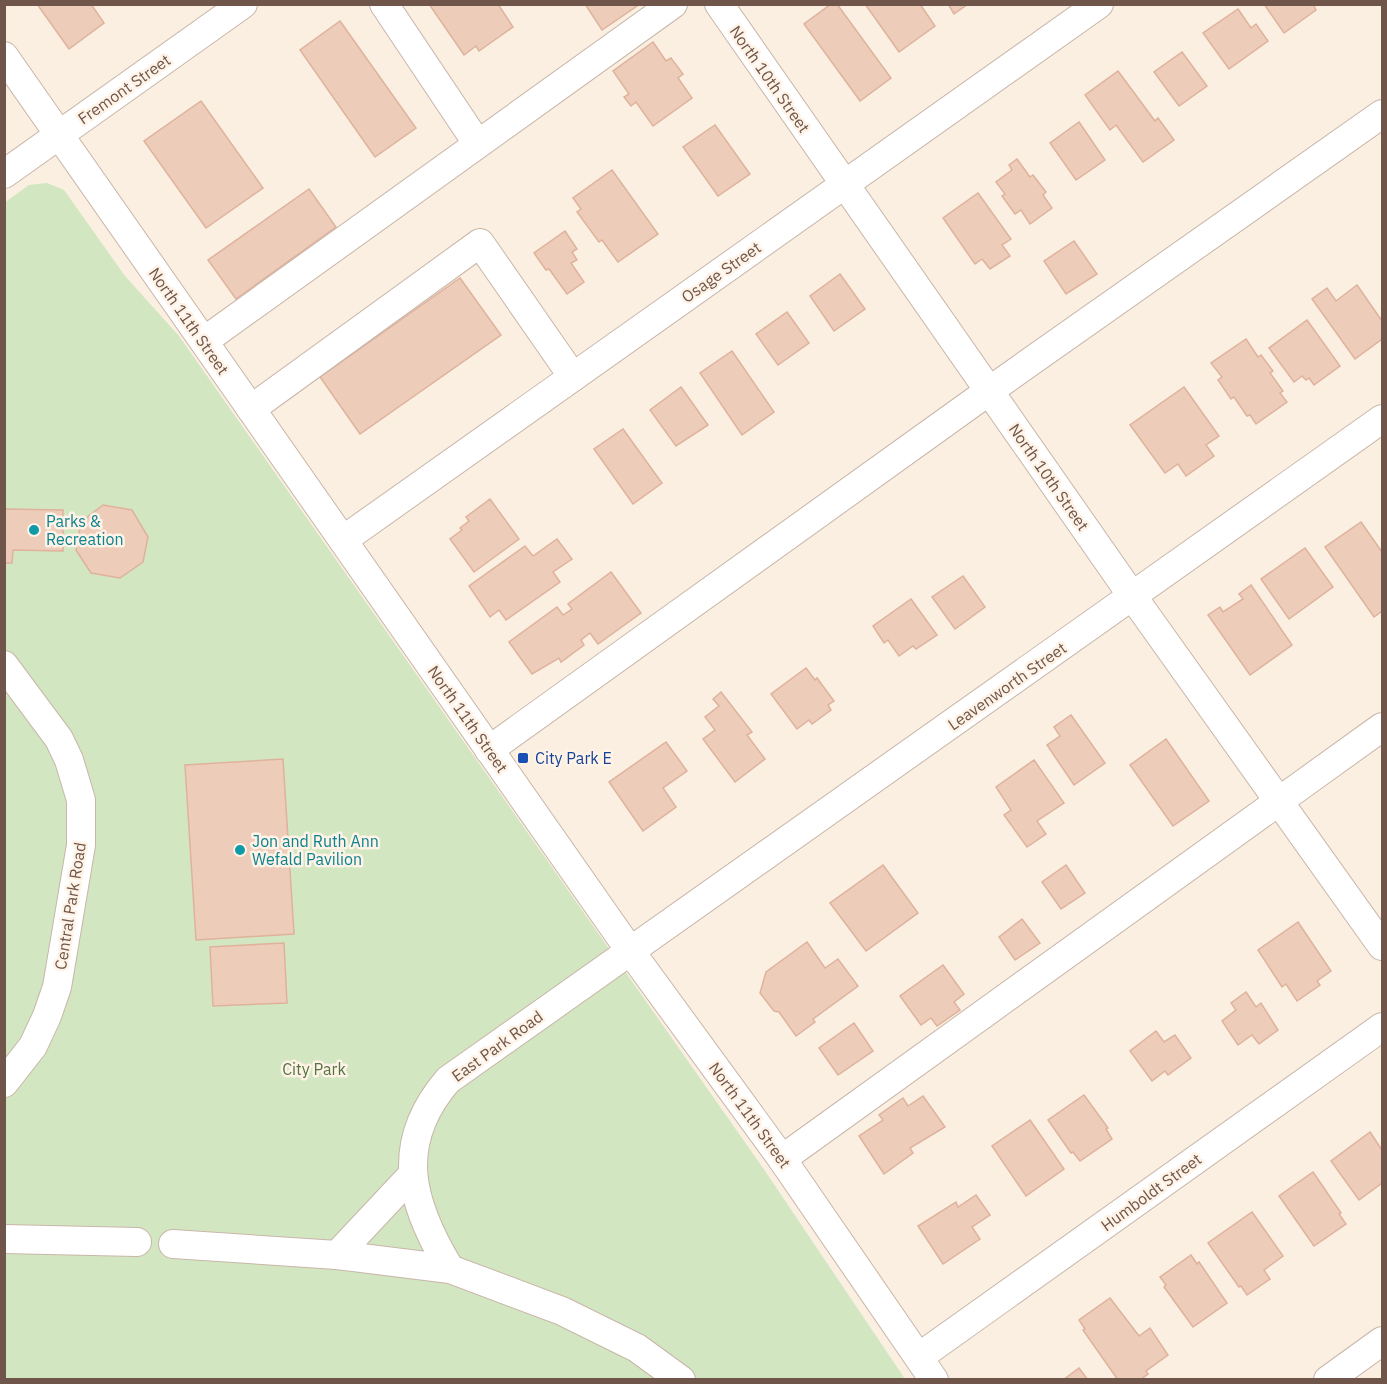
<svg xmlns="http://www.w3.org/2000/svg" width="1387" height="1384" font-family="'IBM Plex Sans',sans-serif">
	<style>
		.green { fill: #d2e6c1 }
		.building { fill: #eeccba; stroke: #dfb29c; stroke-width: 1.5 }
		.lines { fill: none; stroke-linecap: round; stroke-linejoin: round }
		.minor-casing { stroke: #c9b6a9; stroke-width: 30 }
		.minor { stroke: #fff; stroke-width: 28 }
		.culture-dot { fill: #0f9aa8; stroke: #fef3e6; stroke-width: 2 }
		.transit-dot { fill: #1a4fb4; stroke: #fef3e6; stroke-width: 2 }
		.labels { text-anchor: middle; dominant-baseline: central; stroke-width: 5; stroke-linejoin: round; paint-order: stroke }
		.street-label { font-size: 16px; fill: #6f554a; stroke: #fef3e6 }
		.culture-label { font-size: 16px; fill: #0d838f; stroke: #fef3e6; text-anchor: start }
		.transit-label { font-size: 16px; fill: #164399; stroke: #fef3e6; text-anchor: start }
		.park-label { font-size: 16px; fill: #547442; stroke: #fef3e6 }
	</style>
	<rect width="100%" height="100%" fill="#faefe1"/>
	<path class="green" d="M47,183L64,190L125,276L179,336L763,1168L905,1379H5L4,203L29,185Z"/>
	<g class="building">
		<path d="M37,4H91L104,23L69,49Z"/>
		<path d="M429,4H498L513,27L479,51L476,46L464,55Z"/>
		<path d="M585,4H640L602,30Z"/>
		<path d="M831,4H837L891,78L860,101L804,24Z"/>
		<path d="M865,4H920L935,26L899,52Z"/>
		<path d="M948,4H968L954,14Z"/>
		<path d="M1264,4H1313L1316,10L1284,33Z"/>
		<path d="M1238,9L1251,28L1256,24L1268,41L1229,69L1203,33Z"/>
		<path d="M340,21L416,128L375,157L300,50Z"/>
		<path d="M653,42L666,61L671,58L683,74L678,78L692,98L653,126L636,102L631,106L624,97L629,94L613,71Z"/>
		<path d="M1182,52L1207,86L1179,106L1154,72Z"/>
		<path d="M1118,71L1155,121L1158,118L1174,140L1143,162L1116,125L1110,130L1085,95Z"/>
		<path d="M201,101L263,188L206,228L144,141Z"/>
		<path d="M1079,122L1105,160L1076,180L1050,143Z"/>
		<path d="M715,125L750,174L718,196L683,147Z"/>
		<path d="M1017,159L1030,177L1033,175L1046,192L1043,195L1052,208L1030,224L1021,210L1015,214L1002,196L1005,194L996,182L1012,170L1009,165Z"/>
		<path d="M612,170L658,234L618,262L602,240L599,242L577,212L581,209L573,198Z"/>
		<path d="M309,189L336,227L236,299L208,260Z"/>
		<path d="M978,193L1011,239L1002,245L1010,256L990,269L982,259L975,264L943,218Z"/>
		<path d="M565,231L577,249L572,252L577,260L571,263L584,282L567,294L549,269L546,270L534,253Z"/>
		<path d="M1074,241L1097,274L1066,294L1044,261Z"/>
		<path d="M840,274L865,309L834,331L810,296Z"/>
		<path d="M460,278L501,335L360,434L320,377Z"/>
		<path d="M1357,285L1382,321V339L1355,359L1312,299L1327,288L1336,301Z"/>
		<path d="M787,312L809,343L778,365L756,334Z"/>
		<path d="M1307,320L1340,366L1314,385L1309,378L1306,380L1302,376L1294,382L1269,348Z"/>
		<path d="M1246,339L1258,357L1261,355L1273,371L1270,373L1283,391L1280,393L1287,402L1256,424L1250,415L1247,416L1234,397L1231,399L1218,380L1222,377L1211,363Z"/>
		<path d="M732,351L774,412L742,435L700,373Z"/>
		<path d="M681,387L708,425L676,446L650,410Z"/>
		<path d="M1184,387L1219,436L1206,445L1214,456L1186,476L1178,464L1165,473L1130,425Z"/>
		<path d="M623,429L662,483L633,504L594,449Z"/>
		<path d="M490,499L519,539L474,572L450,539L462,530L460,528L469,521L466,517Z"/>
		<path d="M103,505L132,510L148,537L143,562L120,578L91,573L76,550L81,522Z"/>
		<path d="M4,509L63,510V551L13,550L12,563H4Z"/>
		<path d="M1361,522L1382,552V611L1374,617L1325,547Z"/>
		<path d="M557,539L572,559L553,572L560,582L506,620L499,610L490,617L469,586L525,546L533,556Z"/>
		<path d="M1305,548L1333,587L1289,619L1261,579Z"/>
		<path d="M611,572L641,613L598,644L590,633L581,640L584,645L561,662L559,658L532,674L509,642L557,607L563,615L572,609L568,604Z"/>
		<path d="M963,576L985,607L955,629L932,597Z"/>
		<path d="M1251,585L1292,645L1250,675L1208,615L1220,607L1223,612L1243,599L1239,594Z"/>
		<path d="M911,599L937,635L916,649L913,646L899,656L888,640L884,643L873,626Z"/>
		<path d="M806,668L815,680L817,678L834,701L828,705L831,710L812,724L809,720L797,729L771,694Z"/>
		<path d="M721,692L752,732L747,735L765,759L735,782L703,739L715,730L705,717L719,706L713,699Z"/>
		<path d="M1071,715L1105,763L1074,785L1047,745L1060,736L1054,727Z"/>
		<path d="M1166,739L1209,801L1173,826L1130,765Z"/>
		<path d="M666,742L687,771L663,788L676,807L643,831L609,782Z"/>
		<path d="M283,759L294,934L196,940L185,765Z"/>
		<path d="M1034,760L1064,803L1037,821L1046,834L1027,847L1004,815L1011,810L996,787Z"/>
		<path d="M883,865L918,913L866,951L830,903Z"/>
		<path d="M1066,865L1085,893L1061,909L1042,882Z"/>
		<path d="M1022,919L1040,943L1015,960L999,937Z"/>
		<path d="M1298,922L1331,971L1317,981L1320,985L1297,1001L1286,984L1282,987L1258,950Z"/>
		<path d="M807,942L825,968L838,959L858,986L813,1019L815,1022L796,1036L779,1012L774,1011L760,993L766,972Z"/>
		<path d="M284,943L287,1003L213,1006L210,947Z"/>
		<path d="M943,965L964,994L954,1002L960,1010L937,1026L931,1018L921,1025L900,996Z"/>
		<path d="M1246,992L1256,1007L1261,1003L1278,1030L1259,1044L1252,1035L1238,1045L1222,1021L1236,1010L1231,1003Z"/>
		<path d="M854,1023L873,1051L838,1075L819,1048Z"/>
		<path d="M1156,1031L1164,1042L1175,1035L1191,1058L1168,1075L1165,1071L1152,1081L1130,1051Z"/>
		<path d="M1084,1095L1108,1128L1106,1129L1112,1139L1080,1161L1073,1152L1071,1153L1048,1120Z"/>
		<path d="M923,1096L945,1127L910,1148L913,1153L884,1174L859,1136L883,1120L879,1115L903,1098L908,1106Z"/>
		<path d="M1030,1120L1064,1169L1026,1196L992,1146Z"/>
		<path d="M1370,1132L1382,1150V1183L1359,1200L1331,1161Z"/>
		<path d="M1313,1172L1341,1213L1339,1214L1346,1224L1314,1246L1279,1196Z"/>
		<path d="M976,1195L990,1215L972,1227L980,1239L943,1264L918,1226L956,1202L958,1207Z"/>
		<path d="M1252,1212L1283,1256L1264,1270L1270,1279L1247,1295L1241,1286L1239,1287L1208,1243Z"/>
		<path d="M1191,1255L1197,1264L1199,1262L1227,1303L1193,1327L1164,1287L1166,1285L1160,1277Z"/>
		<path d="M1110,1298L1139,1336L1150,1328L1168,1355L1146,1371L1148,1374L1140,1380H1118L1083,1330L1085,1329L1079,1320Z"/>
		<path d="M1079,1368L1088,1380H1063Z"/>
	</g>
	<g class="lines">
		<defs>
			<g id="minor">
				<path d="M384,4L477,143"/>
				<path d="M719,4L1133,597L1382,946"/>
				<path d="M4,56L631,952L782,1159L934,1380"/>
				<path d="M4,174L243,4"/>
				<path d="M204,341L673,4"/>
				<path d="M251,409L480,243L573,377"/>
				<path d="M343,540L1099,4"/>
				<path d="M4,665L59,739L69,760L81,800V845L57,987L47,1016L33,1046L4,1083"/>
				<path d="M489,750L989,391L1382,114"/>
				<path d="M782,1159L1382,727"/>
				<path d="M4,1239L137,1242"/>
				<path d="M173,1244L337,1255L450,1269"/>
				<path d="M337,1255L412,1175"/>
				<path d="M919,1357L1382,1027"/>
				<path d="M681,1380L637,1348L562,1311L450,1269C410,1203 393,1144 448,1080L1382,419"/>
				<path d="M1328,1380L1382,1341"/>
			</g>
		</defs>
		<use href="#minor" class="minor-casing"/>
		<use href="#minor" class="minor"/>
	</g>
	<g class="culture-dot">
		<circle cx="34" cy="530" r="6"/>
		<circle cx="240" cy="850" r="6"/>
	</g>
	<rect class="transit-dot" x="517" y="752" width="12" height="12" rx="3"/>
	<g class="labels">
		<g class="street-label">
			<text transform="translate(770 79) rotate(55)">North 10th Street</text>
			<text transform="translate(124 89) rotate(-35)">Fremont Street</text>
			<text transform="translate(721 272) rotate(-35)">Osage Street</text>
			<text transform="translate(189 321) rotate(55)">North 11th Street</text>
			<text transform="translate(1049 477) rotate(55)">North 10th Street</text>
			<text transform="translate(1007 686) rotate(-35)">Leavenworth Street</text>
			<text transform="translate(468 719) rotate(55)">North 11th Street</text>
			<text transform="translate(70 906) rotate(-81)">Central Park Road</text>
			<text transform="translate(497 1046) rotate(-36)">East Park Road</text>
			<text transform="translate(750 1115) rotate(54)">North 11th Street</text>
			<text transform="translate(1151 1192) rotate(-36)">Humboldt Street</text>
		</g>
		<g class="culture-label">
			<text x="46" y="521">Parks &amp;<tspan x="46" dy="18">Recreation</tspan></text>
			<text x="252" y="841">Jon and Ruth Ann<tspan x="252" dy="18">Wefald Pavilion</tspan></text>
		</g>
		<g class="transit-label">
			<text x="535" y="758">City Park E</text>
		</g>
		<g class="park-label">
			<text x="314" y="1069">City Park</text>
		</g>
	</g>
	<rect width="1387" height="1384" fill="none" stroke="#6f554a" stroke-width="12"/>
</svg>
